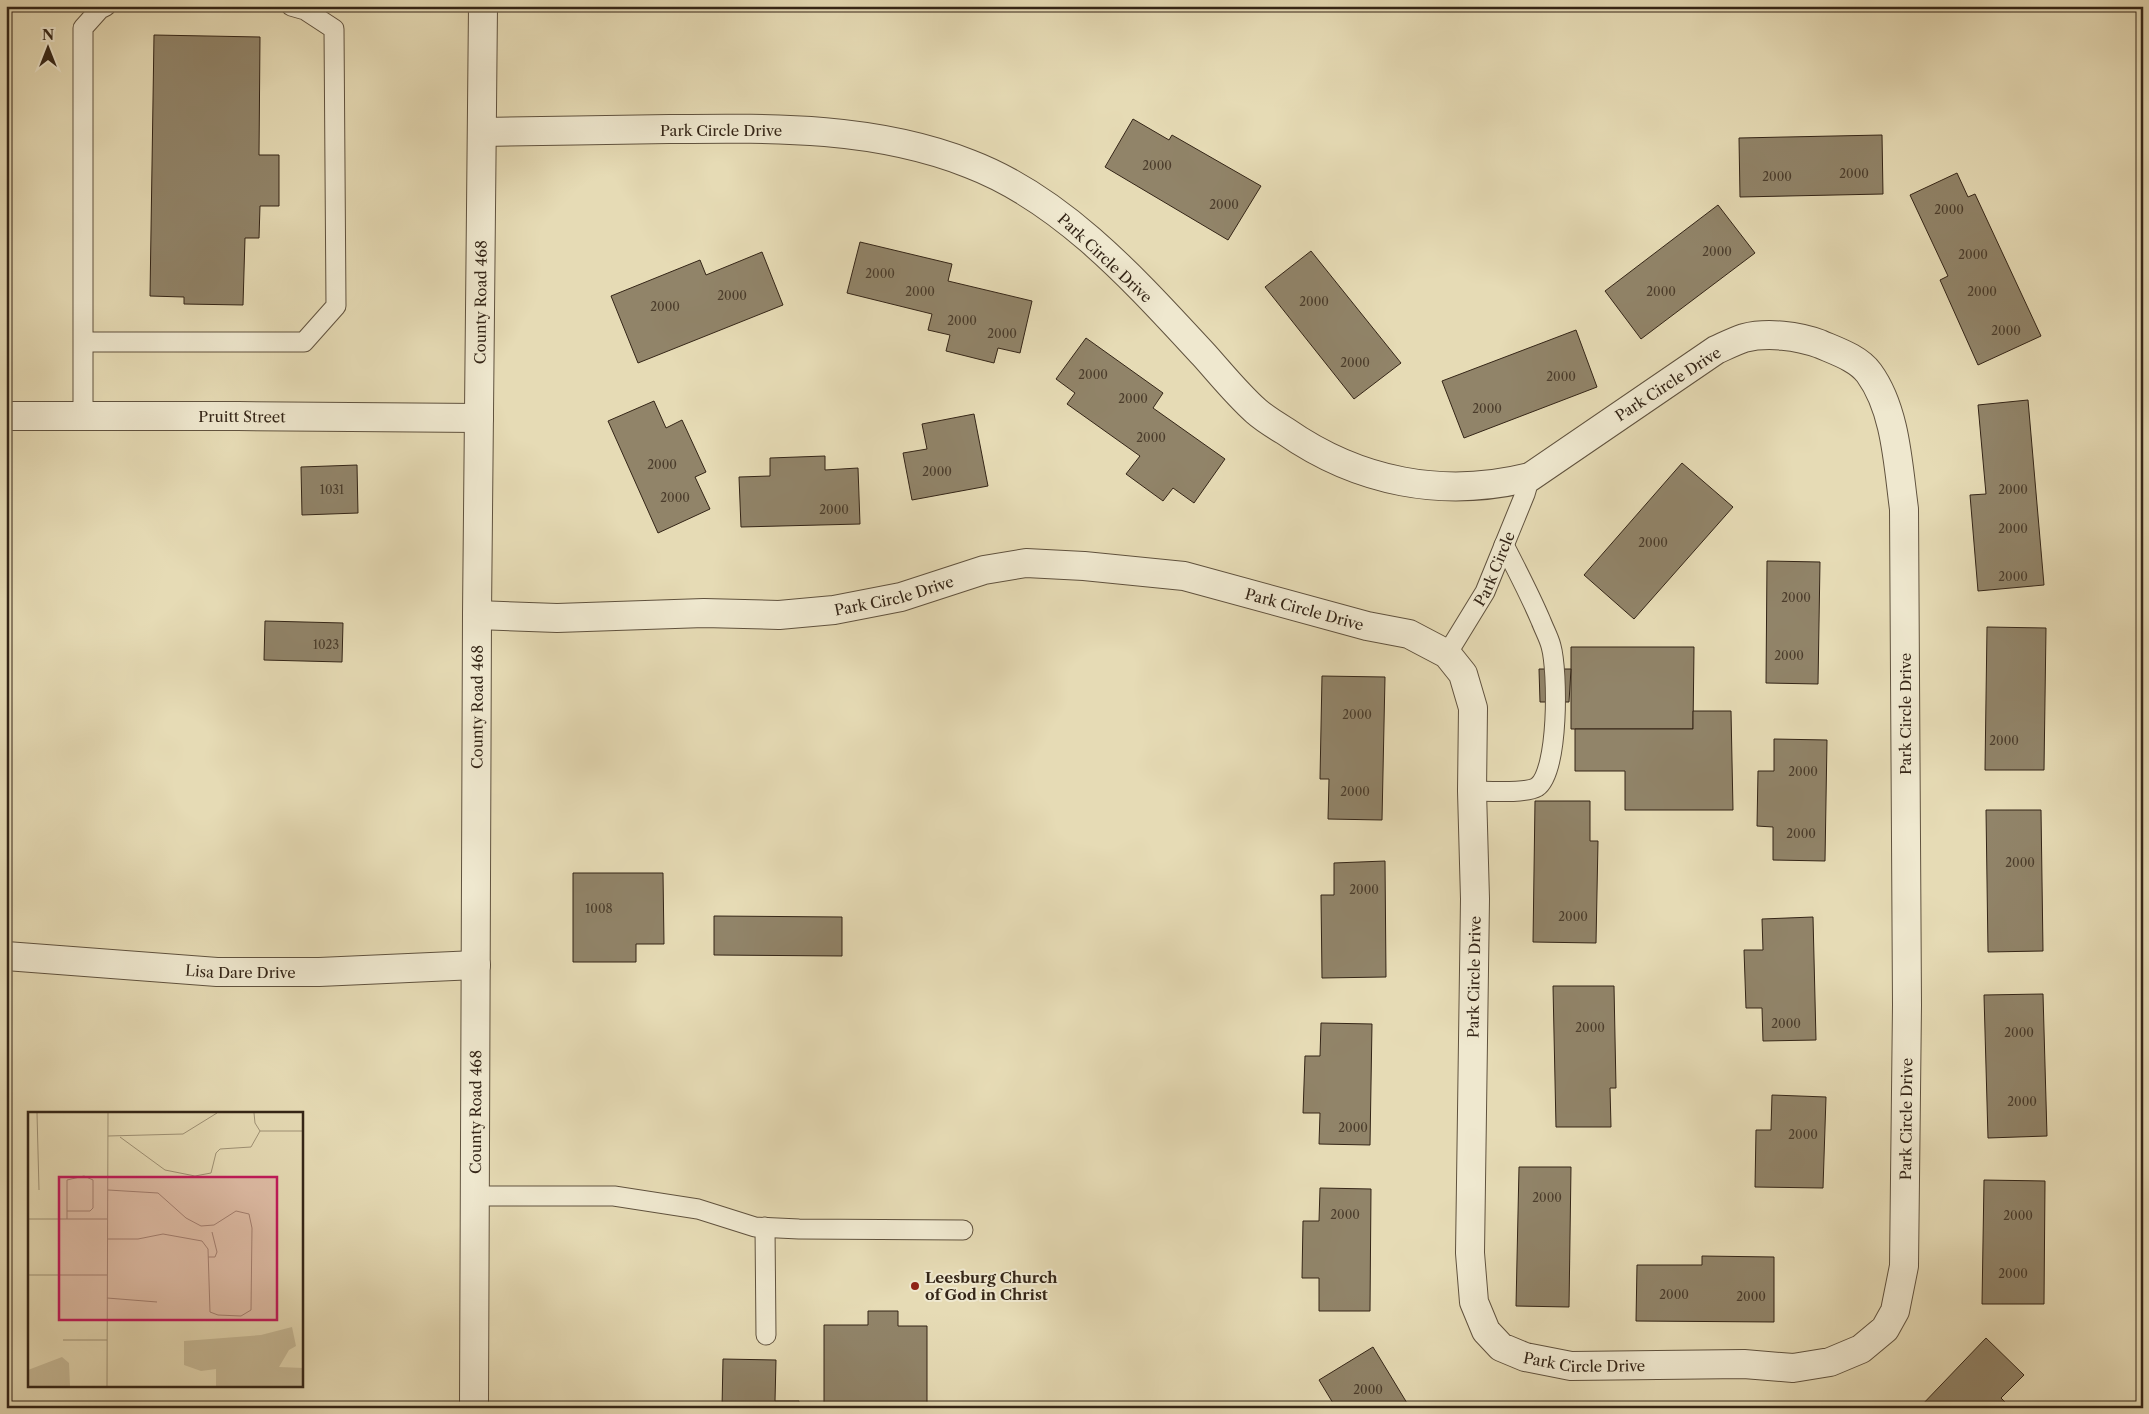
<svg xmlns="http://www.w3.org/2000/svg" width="2149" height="1414" font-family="'Libre Caslon Text',serif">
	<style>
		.building { fill: #918469; stroke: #342517 }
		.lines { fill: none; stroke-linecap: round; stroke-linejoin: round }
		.service-casing { stroke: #60523e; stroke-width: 21 }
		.minor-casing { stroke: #60523e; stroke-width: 30 }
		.tertiary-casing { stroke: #60523e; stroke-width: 30 }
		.service { stroke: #efe8cf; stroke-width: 19 }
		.minor { stroke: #efe8cf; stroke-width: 28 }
		.tertiary { stroke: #efe8cf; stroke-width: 28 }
		.poi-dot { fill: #8f2418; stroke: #efe8cf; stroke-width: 2 }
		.labels { text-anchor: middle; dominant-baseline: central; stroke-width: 4; stroke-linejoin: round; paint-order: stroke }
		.number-label { font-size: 12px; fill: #4b3d2c }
		.street-label { font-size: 15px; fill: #342517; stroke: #efe8cf }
		.poi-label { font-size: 15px; font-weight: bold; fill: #342517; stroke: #efe8cf; text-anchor: start }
		.inset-road { fill: none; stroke: #9f9276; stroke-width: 1 }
		.view { fill: #c2185b; fill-opacity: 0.15; stroke: #c2185b; stroke-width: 2.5 }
		.inset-edge { fill: none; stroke: #342517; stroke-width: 2.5 }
	</style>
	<rect width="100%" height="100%" fill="#e6dbb5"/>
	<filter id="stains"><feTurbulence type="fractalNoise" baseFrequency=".004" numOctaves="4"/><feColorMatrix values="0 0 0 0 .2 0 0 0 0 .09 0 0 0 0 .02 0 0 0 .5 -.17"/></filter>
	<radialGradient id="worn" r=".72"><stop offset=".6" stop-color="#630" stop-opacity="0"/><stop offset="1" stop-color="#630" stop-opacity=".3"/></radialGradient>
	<g class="building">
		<path d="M154,35L260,37L259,155H279V206H260L259,238H245L243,305L184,304V297L150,296Z"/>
		<path d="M1133,119L1169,140L1172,135L1261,186L1228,240L1105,167Z"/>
		<path d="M1882,135L1883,194L1740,197L1739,138Z"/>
		<path d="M1957,173L1968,197L1975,194L2041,336L1978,365L1940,280L1948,276L1910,195Z"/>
		<path d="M1718,205L1755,253L1641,339L1605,291Z"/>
		<path d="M860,242L952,264L948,281L1032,301L1020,353L998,348L994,363L946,351L950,335L928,330L932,314L847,293Z"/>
		<path d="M1311,251L1401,363L1354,399L1265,287Z"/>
		<path d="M762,252L783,305L638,363L611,296L700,260L706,275Z"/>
		<path d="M1576,330L1597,387L1464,438L1442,381Z"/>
		<path d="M1086,338L1163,393L1153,408L1225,459L1194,503L1173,488L1163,501L1126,474L1140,456L1067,404L1075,393L1056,379Z"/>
		<path d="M2028,400L2044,585L1978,591L1970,495L1986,494L1978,405Z"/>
		<path d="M654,401L666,428L682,420L706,472L695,477L710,509L658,533L608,421Z"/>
		<path d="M974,414L988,486L912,500L903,453L927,449L922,424Z"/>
		<path d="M825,456V470L858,468L860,524L741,527L739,477L770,476V458Z"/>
		<path d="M1682,463L1733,507L1634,619L1584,575Z"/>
		<path d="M357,465L358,513L302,515L301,467Z"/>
		<path d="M1767,561L1820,562L1818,684L1766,683Z"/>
		<path d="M265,621L343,623L342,662L264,660Z"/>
		<path d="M1987,627L2046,628L2044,770H1985Z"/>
		<path d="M1571,647H1694L1693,729H1571Z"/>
		<path d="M1539,669H1571L1569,702H1540Z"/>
		<path d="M1322,676L1385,677L1382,820L1328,819L1329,779H1320Z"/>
		<path d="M1693,711H1731L1733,810H1625V771H1575V729H1693Z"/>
		<path d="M1774,739L1827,740L1825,861L1773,860V827L1757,826L1758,771H1774Z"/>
		<path d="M1535,801H1590V841H1598L1596,943L1533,942Z"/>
		<path d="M1986,810H2041L2043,951L1988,952Z"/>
		<path d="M1385,861L1386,977L1322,978L1321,895H1334V863Z"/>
		<path d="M573,873H663L664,944H636V962H573Z"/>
		<path d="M714,916L842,917V956L714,955Z"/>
		<path d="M1813,917L1816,1040L1763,1041L1762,1008H1746L1744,950H1763L1762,919Z"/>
		<path d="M1553,986H1614L1616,1088H1610L1611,1127H1556Z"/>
		<path d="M2043,994L2047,1136L1988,1138L1984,995Z"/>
		<path d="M1321,1023L1372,1024L1370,1145L1319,1144L1320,1113H1303L1305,1056H1320Z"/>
		<path d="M1772,1095L1826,1097L1823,1188L1755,1187L1756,1130H1771Z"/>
		<path d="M1519,1167H1571L1569,1307L1516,1306Z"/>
		<path d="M1984,1180L2045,1181L2044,1304H1982Z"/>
		<path d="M1320,1188L1371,1189L1370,1311H1319V1278H1302L1303,1221H1319Z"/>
		<path d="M1702,1256L1774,1257V1322L1636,1321L1637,1265H1702Z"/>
		<path d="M868,1311H898V1326H927V1408H824V1325H868Z"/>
		<path d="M1986,1338L2024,1375L2001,1398L2011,1408H1919Z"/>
		<path d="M1373,1347L1410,1408H1336L1319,1380Z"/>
		<path d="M723,1359L776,1360L775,1401H799V1408H722Z"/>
	</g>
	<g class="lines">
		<defs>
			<g id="service">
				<path d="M84,342H304L336,306L334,29L305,10L291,6"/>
				<path d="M83,416V28L100,9L106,6"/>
				<path id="s1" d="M1447,654L1485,592L1525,494L1530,477"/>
				<path d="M1472,791C1487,791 1525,794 1537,787C1559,772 1558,671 1551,646C1549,638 1544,629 1541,621C1530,595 1517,570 1504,545"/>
				<path d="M475,1196H614L698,1209L755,1227L799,1229L963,1230"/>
				<path d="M765,1227L766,1335"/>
			</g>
			<g id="minor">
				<path id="s2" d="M6,416H238L479,418"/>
				<path id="s3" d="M477,615L557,618L704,613L779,615L834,610L901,597L984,570L1026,563L1084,566L1184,576L1367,626L1409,634L1447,654L1463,674L1473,708L1472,791L1475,899L1470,1253L1474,1302L1486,1331L1501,1347L1525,1357L1571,1366L1744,1364L1793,1368L1830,1362L1861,1349L1885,1329L1895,1311L1904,1266L1907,1005L1904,509C1898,465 1896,410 1869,373C1858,358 1836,351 1820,344C1798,336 1768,332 1744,338C1735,341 1725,346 1716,350L1530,477C1443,499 1358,482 1285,431C1275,425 1265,419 1256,411C1237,394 1221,374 1204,355C1137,283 1064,200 970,164C875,126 770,128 669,129C607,130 544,131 482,132"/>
				<path id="s4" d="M6,956L217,972H319L476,965"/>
			</g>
			<g id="tertiary">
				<path id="s5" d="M474,1408L477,615L483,6"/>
			</g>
		</defs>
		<use href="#service" class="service-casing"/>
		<use href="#minor" class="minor-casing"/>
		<use href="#tertiary" class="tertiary-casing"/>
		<use href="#service" class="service"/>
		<use href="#minor" class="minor"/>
		<use href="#tertiary" class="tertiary"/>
	</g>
	<circle class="poi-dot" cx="915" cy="1286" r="5"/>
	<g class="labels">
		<g class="number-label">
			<text x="1157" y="165">2000</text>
			<text x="1854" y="173">2000</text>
			<text x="1777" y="176">2000</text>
			<text x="1224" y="204">2000</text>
			<text x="1949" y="209">2000</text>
			<text x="1717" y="251">2000</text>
			<text x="1973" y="254">2000</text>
			<text x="880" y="273">2000</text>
			<text x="920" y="291">2000</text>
			<text x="1661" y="291">2000</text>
			<text x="1982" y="291">2000</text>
			<text x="732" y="295">2000</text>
			<text x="1314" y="301">2000</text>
			<text x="665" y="306">2000</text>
			<text x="962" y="320">2000</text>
			<text x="2006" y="330">2000</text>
			<text x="1002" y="333">2000</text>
			<text x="1355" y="362">2000</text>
			<text x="1093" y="374">2000</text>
			<text x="1561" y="376">2000</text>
			<text x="1133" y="398">2000</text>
			<text x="1487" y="408">2000</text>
			<text x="1151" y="437">2000</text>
			<text x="662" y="464">2000</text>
			<text x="937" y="471">2000</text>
			<text x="332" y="489">1031</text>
			<text x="2013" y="489">2000</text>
			<text x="675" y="497">2000</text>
			<text x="834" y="509">2000</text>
			<text x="2013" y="528">2000</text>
			<text x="1653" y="542">2000</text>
			<text x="2013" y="576">2000</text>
			<text x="1796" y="597">2000</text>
			<text x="326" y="644">1023</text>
			<text x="1789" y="655">2000</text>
			<text x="1357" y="714">2000</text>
			<text x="2004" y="740">2000</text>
			<text x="1803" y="771">2000</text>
			<text x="1355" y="791">2000</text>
			<text x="1801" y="833">2000</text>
			<text x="2020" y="862">2000</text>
			<text x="1364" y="889">2000</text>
			<text x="599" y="908">1008</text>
			<text x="1573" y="916">2000</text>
			<text x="1786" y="1023">2000</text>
			<text x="1590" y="1027">2000</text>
			<text x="2019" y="1032">2000</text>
			<text x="2022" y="1101">2000</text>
			<text x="1353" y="1127">2000</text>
			<text x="1803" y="1134">2000</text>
			<text x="1547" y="1197">2000</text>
			<text x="1345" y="1214">2000</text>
			<text x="2018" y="1215">2000</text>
			<text x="2013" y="1273">2000</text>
			<text x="1674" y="1294">2000</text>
			<text x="1751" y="1296">2000</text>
			<text x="1368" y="1389">2000</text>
		</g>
		<g class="street-label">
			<text x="721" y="130">Park Circle Drive</text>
			<text transform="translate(1105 258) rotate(43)">Park Circle Drive</text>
			<text stroke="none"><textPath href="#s5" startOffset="1106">County Road 468</textPath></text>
			<text transform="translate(1668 384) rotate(-33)">Park Circle Drive</text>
			<text stroke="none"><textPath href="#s2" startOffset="236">Pruitt Street</textPath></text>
			<text stroke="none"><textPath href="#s1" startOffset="98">Park Circle</textPath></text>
			<text stroke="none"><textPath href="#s3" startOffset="419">Park Circle Drive</textPath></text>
			<text stroke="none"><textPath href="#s3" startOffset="839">Park Circle Drive</textPath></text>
			<text stroke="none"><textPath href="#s5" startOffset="701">County Road 468</textPath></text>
			<text transform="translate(1905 714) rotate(-90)">Park Circle Drive</text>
			<text stroke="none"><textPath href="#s4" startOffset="235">Lisa Dare Drive</textPath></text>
			<text transform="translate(1474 977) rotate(-89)">Park Circle Drive</text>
			<text stroke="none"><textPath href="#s5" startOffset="296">County Road 468</textPath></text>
			<text stroke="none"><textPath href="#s3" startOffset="2309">Park Circle Drive</textPath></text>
			<text stroke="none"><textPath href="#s3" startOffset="1784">Park Circle Drive</textPath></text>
		</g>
		<g class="poi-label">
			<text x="925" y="1277">Leesburg Church<tspan x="925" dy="17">of God in Christ</tspan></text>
		</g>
	</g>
	<g transform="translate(28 1112)">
		<rect width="275" height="275" fill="#e6dbb5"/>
		<path d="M264,215L268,234L261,238L251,255L275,256V274H188V257L173,259L156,253V229L233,223ZM34,245L41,251L42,274H0V258Z" fill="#c8bc9a"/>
		<path class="inset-road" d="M9,1L11,78M226,1L227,11L232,19M232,19H275M80,24L155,22L189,1M92,25L137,58L167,64L183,61L188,41L192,37L223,35L232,19M0,107H79M39,107V68L56,64L65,68V96L62,99H39M79,127H110L135,122L174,129L180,137L182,200L190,203L213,204L223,198L224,116L221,102L208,99L186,113L173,114L158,106L130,81L80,78M180,145H187L189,140L184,120M0,163H79M79,186L129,190M35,228H79M79,274L80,1"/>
		<path class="view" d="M31,65H249V208H31Z"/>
		<rect width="275" height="275" class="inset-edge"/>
	</g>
	<rect width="2149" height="1414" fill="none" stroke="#e6dbb5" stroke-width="25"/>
	<rect x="8" y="8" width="2134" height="1399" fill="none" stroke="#342517" stroke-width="2.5"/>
	<rect x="12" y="12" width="2124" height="1389" fill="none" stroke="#342517"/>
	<g transform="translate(48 48)" stroke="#efe8cf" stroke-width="4" paint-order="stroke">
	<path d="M0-4L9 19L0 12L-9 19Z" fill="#342517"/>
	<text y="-8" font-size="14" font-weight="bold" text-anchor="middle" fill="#342517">N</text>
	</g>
	<rect width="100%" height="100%" filter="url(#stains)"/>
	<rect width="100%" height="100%" fill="url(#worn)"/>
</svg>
